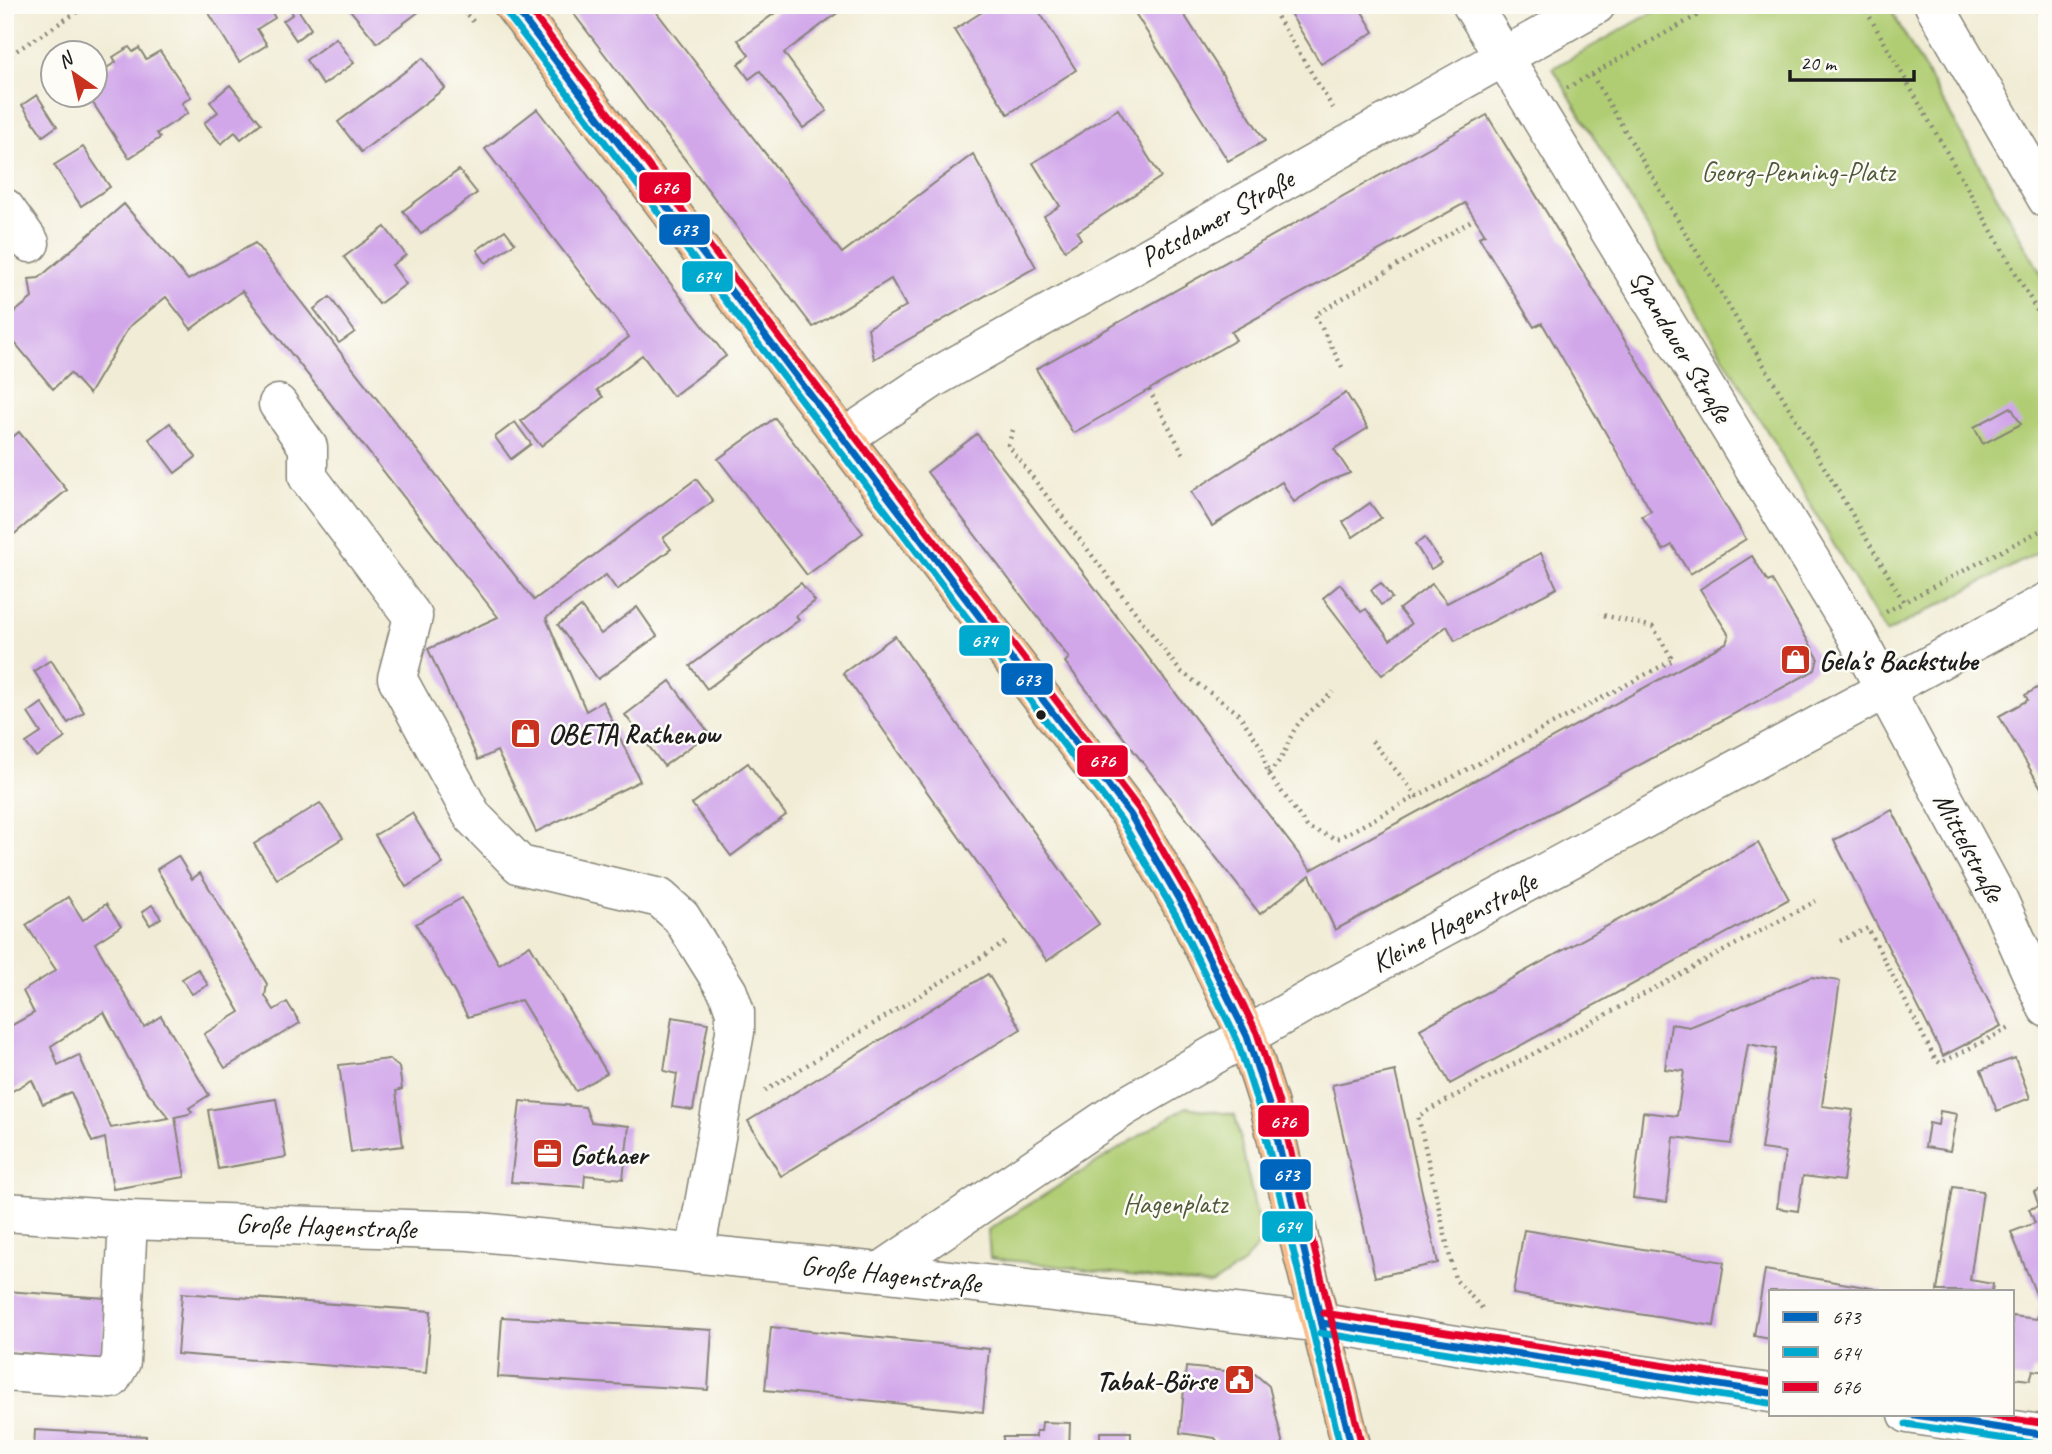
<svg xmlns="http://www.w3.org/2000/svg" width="2052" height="1454" font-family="Caveat,sans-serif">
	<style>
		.green { fill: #b0cd73; stroke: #667448; stroke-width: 2 }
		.building { fill: #d1a7ea; fill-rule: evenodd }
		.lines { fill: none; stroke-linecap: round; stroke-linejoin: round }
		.minor-casing { stroke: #868478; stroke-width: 41 }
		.major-casing { stroke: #868478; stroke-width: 41 }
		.path { stroke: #868478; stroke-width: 4.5; stroke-dasharray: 2 5; stroke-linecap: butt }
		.minor { stroke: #fff; stroke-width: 38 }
		.major { stroke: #f8bd89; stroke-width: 38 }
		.bus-1-casing { stroke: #fdfcf7; stroke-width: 12 }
		.bus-2-casing { stroke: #fdfcf7; stroke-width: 12 }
		.bus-3-casing { stroke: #fdfcf7; stroke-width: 12 }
		.bus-1 { stroke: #0065bd; stroke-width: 7 }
		.bus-2 { stroke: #00a9ce; stroke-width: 7 }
		.bus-3 { stroke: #e4002b; stroke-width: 7 }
		.bus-dot { fill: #1c1c1c; stroke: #fdfcf7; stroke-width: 2.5 }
		.labels { text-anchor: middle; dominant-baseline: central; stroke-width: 5; stroke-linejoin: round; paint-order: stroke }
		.park-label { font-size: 28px; fill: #505a3a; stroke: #fdfcf7 }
		.street-label { font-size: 28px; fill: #1c1c1c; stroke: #fdfcf7 }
		.poi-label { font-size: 28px; font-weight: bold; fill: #1c1c1c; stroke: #fdfcf7; text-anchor: start }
		.line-badge { stroke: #fdfcf7; stroke-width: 2.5 }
		.badge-label { font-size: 19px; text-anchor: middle; font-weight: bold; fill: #fff }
	</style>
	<rect width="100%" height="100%" fill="#fdfcf7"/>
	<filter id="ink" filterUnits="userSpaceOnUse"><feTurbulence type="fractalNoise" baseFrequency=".0143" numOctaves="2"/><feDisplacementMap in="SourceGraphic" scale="14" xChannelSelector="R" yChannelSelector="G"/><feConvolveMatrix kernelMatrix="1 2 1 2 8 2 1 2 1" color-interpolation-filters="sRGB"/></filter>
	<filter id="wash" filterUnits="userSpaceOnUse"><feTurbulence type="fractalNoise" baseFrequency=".00686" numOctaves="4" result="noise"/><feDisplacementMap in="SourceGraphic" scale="28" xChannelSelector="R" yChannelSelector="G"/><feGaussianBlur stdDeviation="1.57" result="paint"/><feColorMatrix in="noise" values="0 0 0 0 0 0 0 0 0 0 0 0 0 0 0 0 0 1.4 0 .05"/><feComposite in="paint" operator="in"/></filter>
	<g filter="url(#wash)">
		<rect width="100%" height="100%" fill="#f1ecd5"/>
		<g class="green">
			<path d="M1666,5H1888L2047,284V548L1886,633L1553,68Z"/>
			<path d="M1186,1107L1235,1115L1262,1240L1242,1265L1211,1285L990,1258L988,1230Z"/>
		</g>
		<g id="blocks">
			<g class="building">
				<path d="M204,5H274L270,9L275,18L257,29L267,45L239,62Z"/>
				<path d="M287,5H306L299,11L311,29L296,40L283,21L293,14Z"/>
				<path d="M346,5H428L377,43Z"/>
				<path d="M567,5H651L842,253L973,154L1036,267L874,359L868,328L906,306L891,279L813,327Z"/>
				<path d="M786,5H842L844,8L784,53L827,111L803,128L760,71L749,79L738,64L749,55L738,40Z"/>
				<path d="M993,5H1035L1076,70L1008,114L954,30Z"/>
				<path d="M1130,5H1178L1265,141L1228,161Z"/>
				<path d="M1285,5H1358L1374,32L1321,64Z"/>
				<path d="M2035,5H2047V26Z"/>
				<path d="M336,38L354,63L323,85L306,60Z"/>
				<path d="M129,47L133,52L139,48L146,59L160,51L191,97L182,103L188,113L157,133L160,138L129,158L87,94H94V76L116,62L113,57Z"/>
				<path d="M423,58L445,88L361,152L338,122Z"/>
				<path d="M230,85L261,123L241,139L235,132L221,144L204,123L218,112L210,102Z"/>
				<path d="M37,95L57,126L43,136L22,105Z"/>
				<path d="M537,109L726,356L673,396L642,355L597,390L603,397L541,446L521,421L629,337L485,149Z"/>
				<path d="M1118,109L1161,177L1077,232L1081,239L1065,250L1044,216L1060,206L1033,163Z"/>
				<path d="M1487,115L1746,539L1690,574L1672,545L1663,550L1642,516L1651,511L1542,323L1534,327L1479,237L1485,234L1465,203L1231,332L1236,340L1073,433L1036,369Z"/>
				<path d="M83,147L110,187L81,206L54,165Z"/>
				<path d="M459,170L477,193L421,234L403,211Z"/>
				<path d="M124,204L188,280L255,243L534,600L696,479L713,501L663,538L671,549L617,590L606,575L546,618L586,711L603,701L640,781L536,832L497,751L478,760L428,649L498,617L242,291L191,329L166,297L129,327L89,394L70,373L53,389L5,331V320L32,298L29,279L39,278Z"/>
				<path d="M385,227L406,255L392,265L406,284L379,304L344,257Z"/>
				<path d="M505,230L515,243L486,263L477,250Z"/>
				<path d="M330,297L355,332L339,343L314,309Z"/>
				<path d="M1346,393L1368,428L1334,449L1350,473L1323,483L1294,502L1282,482L1212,526L1191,492Z"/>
				<path d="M2011,407L2021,424L1983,444L1974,427Z"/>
				<path d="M775,418L863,533L807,575L718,459Z"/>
				<path d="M515,422L531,444L511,459L495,437Z"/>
				<path d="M170,423L196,457L175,473L149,439Z"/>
				<path d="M19,432L67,490L12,536L5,528V443Z"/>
				<path d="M977,434L1311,870L1726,643L1729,635L1700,589L1752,556L1768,582L1772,580L1818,658L1815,670L1335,930L1310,875L1260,914L1065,662L1069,658L927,472Z"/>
				<path d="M1370,503L1381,518L1353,537L1343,522Z"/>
				<path d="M1425,538L1441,563L1431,569L1415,544Z"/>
				<path d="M1541,553L1557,588L1455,641L1447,626L1382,675L1323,598L1340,584L1361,612L1366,609L1390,640L1411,624L1399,609L1432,584L1447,603Z"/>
				<path d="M801,583L815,601L796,616L799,620L707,689L690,666Z"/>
				<path d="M1381,583L1392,598L1381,605L1371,590Z"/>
				<path d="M581,607L601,634L637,607L657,636L598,679L558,625Z"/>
				<path d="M895,636L1099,924L1047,961L843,673Z"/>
				<path d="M51,660L84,712L68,723L34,671Z"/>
				<path d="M670,681L709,733L664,766L625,715Z"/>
				<path d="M2041,686L2043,691L2047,689V798L1999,716L2028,700L2025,695Z"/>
				<path d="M42,703L65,738L36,757L26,743L41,733L28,713Z"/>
				<path d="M748,763L786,815L731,856L692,804Z"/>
				<path d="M320,803L343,838L277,879L254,844Z"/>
				<path d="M1892,810L2001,1026L1943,1056L1834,840Z"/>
				<path d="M412,813L443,864L406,887L375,835Z"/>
				<path d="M1758,843L1789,899L1450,1084L1420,1029Z"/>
				<path d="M178,856L192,879L200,873L267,984L265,996L274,1010L287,1002L300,1023L225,1068L204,1034L240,1012L157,869Z"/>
				<path d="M68,897L83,920L106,904L121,926L95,943L144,1027L161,1016L209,1095L189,1108L192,1112L189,1114L175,1117L185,1177L113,1189L105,1138L92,1142L71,1092L43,1104L32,1080L5,1095V1029L34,1013L23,991L56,970L26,925ZM104,1012L143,1086L169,1118L111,1128L79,1055L58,1065L51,1046Z"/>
				<path d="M462,898L499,964L530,945L607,1073L576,1091L521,1000L468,1017L416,924Z"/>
				<path d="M152,905L161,918L150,925L142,912Z"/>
				<path d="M198,969L208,985L192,994L182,979Z"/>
				<path d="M988,974L1021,1029L781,1176L748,1121Z"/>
				<path d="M1811,977L1840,981L1822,1106L1853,1110L1843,1181L1803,1176L1798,1211L1777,1208L1785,1152L1761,1149L1776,1049L1748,1044L1731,1144L1674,1137L1667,1202L1633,1198L1643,1112L1677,1116L1684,1071L1665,1069L1671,1024L1690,1027Z"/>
				<path d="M672,1017L708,1023L693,1110L672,1107L677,1074L664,1071Z"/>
				<path d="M2015,1058L2030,1098L1997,1111L1981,1070Z"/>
				<path d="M389,1059L399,1067L402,1089L396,1091L403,1146L351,1152L339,1065Z"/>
				<path d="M1395,1071L1438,1263L1375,1277L1332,1085Z"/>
				<path d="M276,1099L286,1157L218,1169L208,1110Z"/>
				<path d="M520,1101L585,1107L591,1122L629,1126L623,1179L585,1175L584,1187L511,1182Z"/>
				<path d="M1940,1111L1957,1114L1950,1151L1925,1147L1929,1123L1938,1125Z"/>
				<path d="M1953,1187L1983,1191L1970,1280L1993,1284L1992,1291H1937Z"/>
				<path d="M2047,1187V1372L2033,1370L2030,1380L2012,1378V1316L2037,1319L2040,1304L2011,1232L2035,1223L2029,1209L2039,1206L2034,1192Z"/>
				<path d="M1524,1230L1724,1262L1714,1326L1513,1294Z"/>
				<path d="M1765,1270L1883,1290V1291H1770V1339L1754,1336Z"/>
				<path d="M5,1291L106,1298L102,1359L5,1352Z"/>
				<path d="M182,1293L431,1311L426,1373L177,1354Z"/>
				<path d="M502,1317L712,1330L708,1390L498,1377Z"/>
				<path d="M771,1327L989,1349L983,1412L765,1390Z"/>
				<path d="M1186,1367L1255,1374L1269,1386L1284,1449H1216L1219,1444L1215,1438L1180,1433Z"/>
				<path d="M1042,1422L1070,1423L1069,1449H1003V1437H1036V1431H1041Z"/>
				<path d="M35,1430L146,1436L145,1449H34Z"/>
				<rect x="1100" y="1432" width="31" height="17"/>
			</g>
		</g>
	</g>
	<g filter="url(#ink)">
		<use href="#blocks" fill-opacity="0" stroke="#868478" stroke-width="2"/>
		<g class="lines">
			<defs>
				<g id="minor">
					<path d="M1472,5L1853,630L1999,901L2047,1008"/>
					<path d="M1934,5L2047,199"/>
					<path d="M5,208L30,243"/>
					<path d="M278,404L308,447V477L413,617L397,678L473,817L520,865L660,898L681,917L728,992L735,1012V1032L695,1254"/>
					<path d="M844,438L932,379L1596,5"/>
					<path d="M5,1212L128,1220L470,1231L880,1272L1322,1323L1608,1370L1770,1393"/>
					<path d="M880,1272L1124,1107L1316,996L2047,602"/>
					<path d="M5,1372L111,1379L121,1362L128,1220"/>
					<path d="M1908,1414L2047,1435"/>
				</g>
				<path id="major" d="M513,5L1130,814L1186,912L1247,1036L1269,1105L1301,1247L1352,1449"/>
			</defs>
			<use href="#minor" class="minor-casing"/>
			<use href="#major" class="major-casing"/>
			<g class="path">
				<path d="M457,5L474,22"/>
				<path d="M1270,5L1333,108"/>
				<path d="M1863,5L2047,328"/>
				<path d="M5,58L88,5"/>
				<path d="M1592,75L1904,602L2047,527"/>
				<path d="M1567,88L1716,5"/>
				<path d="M1342,367L1315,315L1474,219"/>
				<path d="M1149,390L1184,455"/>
				<path d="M1013,430L1008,445L1180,671L1238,713L1261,747L1268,773L1308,828L1337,839L1417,796"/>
				<path d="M1886,612L1904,602"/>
				<path d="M1372,741L1417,796L1673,660L1653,627L1599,614"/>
				<path d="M1268,773C1286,758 1285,745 1296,727C1306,713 1321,703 1333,692"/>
				<path d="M1840,941L1868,928L1935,1059L1940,1063L2012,1027"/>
				<path d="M765,1091L1006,942"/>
				<path d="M1482,1308L1455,1279L1418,1116L1816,901"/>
			</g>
			<use href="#minor" class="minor"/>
			<use href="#major" class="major"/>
			<defs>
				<g id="bus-1">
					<path d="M513,5L1130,814L1186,912L1247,1036L1269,1105L1352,1449"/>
					<path d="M1322,1323L1770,1393"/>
					<path d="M1908,1414L2047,1435"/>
				</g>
				<g id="bus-2">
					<path d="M505,11L1121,820L1177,917L1237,1040L1259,1108L1341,1449"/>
					<path d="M1320,1333L1769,1403"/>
					<path d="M1906,1424L2045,1445"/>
				</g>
				<g id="bus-3">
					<path d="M526,5L1139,809L1195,907L1257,1033L1279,1103L1362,1446"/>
					<path d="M1324,1313L1770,1382"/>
					<path d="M1977,1414L2047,1424"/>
				</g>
			</defs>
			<use href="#bus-1" class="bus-1-casing"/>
			<use href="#bus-2" class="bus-2-casing"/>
			<use href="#bus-3" class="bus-3-casing"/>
			<use href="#bus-1" class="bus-1"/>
			<use href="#bus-2" class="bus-2"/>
			<use href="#bus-3" class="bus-3"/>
		</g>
	</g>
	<defs>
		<symbol id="shop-square" viewBox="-11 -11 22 22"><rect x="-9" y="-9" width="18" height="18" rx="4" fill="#c8321e" stroke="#fdfcf7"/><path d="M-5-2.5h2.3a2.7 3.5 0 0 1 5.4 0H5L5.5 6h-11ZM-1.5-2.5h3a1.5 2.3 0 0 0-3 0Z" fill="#fff"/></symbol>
		<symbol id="office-square" viewBox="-11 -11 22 22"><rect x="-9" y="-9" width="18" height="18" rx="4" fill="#c8321e" stroke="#fdfcf7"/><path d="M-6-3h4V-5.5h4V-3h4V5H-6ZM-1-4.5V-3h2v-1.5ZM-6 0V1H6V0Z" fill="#fff"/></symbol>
		<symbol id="civic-square" viewBox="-11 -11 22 22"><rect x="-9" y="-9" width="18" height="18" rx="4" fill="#c8321e" stroke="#fdfcf7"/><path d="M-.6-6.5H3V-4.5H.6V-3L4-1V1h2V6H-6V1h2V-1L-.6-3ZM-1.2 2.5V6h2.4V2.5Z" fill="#fff"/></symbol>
	</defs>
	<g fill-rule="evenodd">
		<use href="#shop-square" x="1778" y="642" width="35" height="35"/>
		<use href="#shop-square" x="508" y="716" width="35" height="35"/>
		<use href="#office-square" x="530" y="1136" width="35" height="35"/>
		<use href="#civic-square" x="1222" y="1362" width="35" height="35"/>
	</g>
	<circle class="bus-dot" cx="1041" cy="715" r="6"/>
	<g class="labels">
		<g class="park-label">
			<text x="1798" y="171">Georg-Penning-Platz</text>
			<text x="1175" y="1203">Hagenplatz</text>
		</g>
		<g class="street-label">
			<text transform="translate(1217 218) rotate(-29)">Potsdamer Straße</text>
			<text transform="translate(1681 346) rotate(59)">Spandauer Straße</text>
			<text transform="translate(1969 847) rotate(62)">Mittelstraße</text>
			<text transform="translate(1454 922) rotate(-28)">Kleine Hagenstraße</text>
			<text transform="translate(326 1226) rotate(2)">Große Hagenstraße</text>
			<text transform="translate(891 1274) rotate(6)">Große Hagenstraße</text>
		</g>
		<g class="poi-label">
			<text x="1819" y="660">Gela's Backstube</text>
			<text x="548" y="733">OBETA Rathenow</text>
			<text x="570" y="1154">Gothaer</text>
			<text x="1216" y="1380" text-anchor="end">Tabak-Börse</text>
		</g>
	</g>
	<g class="line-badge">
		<rect x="638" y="171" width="54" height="33" rx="7" fill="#e4002b"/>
		<rect x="658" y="213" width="53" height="33" rx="7" fill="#0065bd"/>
		<rect x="681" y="260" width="53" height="33" rx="7" fill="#00a9ce"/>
		<rect x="958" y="624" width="53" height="33" rx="7" fill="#00a9ce"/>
		<rect x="1000" y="662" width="54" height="34" rx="7" fill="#0065bd"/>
		<rect x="1076" y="744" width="53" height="34" rx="7" fill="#e4002b"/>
		<rect x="1257" y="1104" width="53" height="34" rx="7" fill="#e4002b"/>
		<rect x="1259" y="1158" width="53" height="33" rx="7" fill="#0065bd"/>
		<rect x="1261" y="1210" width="53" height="33" rx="7" fill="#00a9ce"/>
	</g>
	<g class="badge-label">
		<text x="665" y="194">676</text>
		<text x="684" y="236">673</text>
		<text x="707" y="283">674</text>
		<text x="984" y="647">674</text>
		<text x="1027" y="686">673</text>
		<text x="1102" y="767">676</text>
		<text x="1283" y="1128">676</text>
		<text x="1286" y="1181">673</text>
		<text x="1288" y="1233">674</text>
	</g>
	<rect width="2052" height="1454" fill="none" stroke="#fdfcf7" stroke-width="28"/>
	<rect x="1769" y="1290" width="245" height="126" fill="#fdfcf7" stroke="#a3a29f" stroke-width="2"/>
	<rect x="1783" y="1312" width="35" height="10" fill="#0065bd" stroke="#a3a29f" stroke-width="2"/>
	<text x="1832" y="1324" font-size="21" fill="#1c1c1c">673</text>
	<rect x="1783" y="1347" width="35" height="10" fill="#00a9ce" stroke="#a3a29f" stroke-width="2"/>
	<text x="1832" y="1360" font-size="21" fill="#1c1c1c">674</text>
	<rect x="1783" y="1382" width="35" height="10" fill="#e4002b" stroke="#a3a29f" stroke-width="2"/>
	<text x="1832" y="1394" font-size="21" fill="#1c1c1c">676</text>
	<g transform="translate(74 74) rotate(326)"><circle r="33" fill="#fdfcf7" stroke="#a3a29f" stroke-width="2"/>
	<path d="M0-5L12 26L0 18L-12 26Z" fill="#c8321e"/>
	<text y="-10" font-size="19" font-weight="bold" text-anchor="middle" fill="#1c1c1c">N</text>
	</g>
	<path d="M1790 70v10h124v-10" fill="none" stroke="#1c1c1c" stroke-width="3.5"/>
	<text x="1800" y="70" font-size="21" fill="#1c1c1c" stroke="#fdfcf7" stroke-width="5" paint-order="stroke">20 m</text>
</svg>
